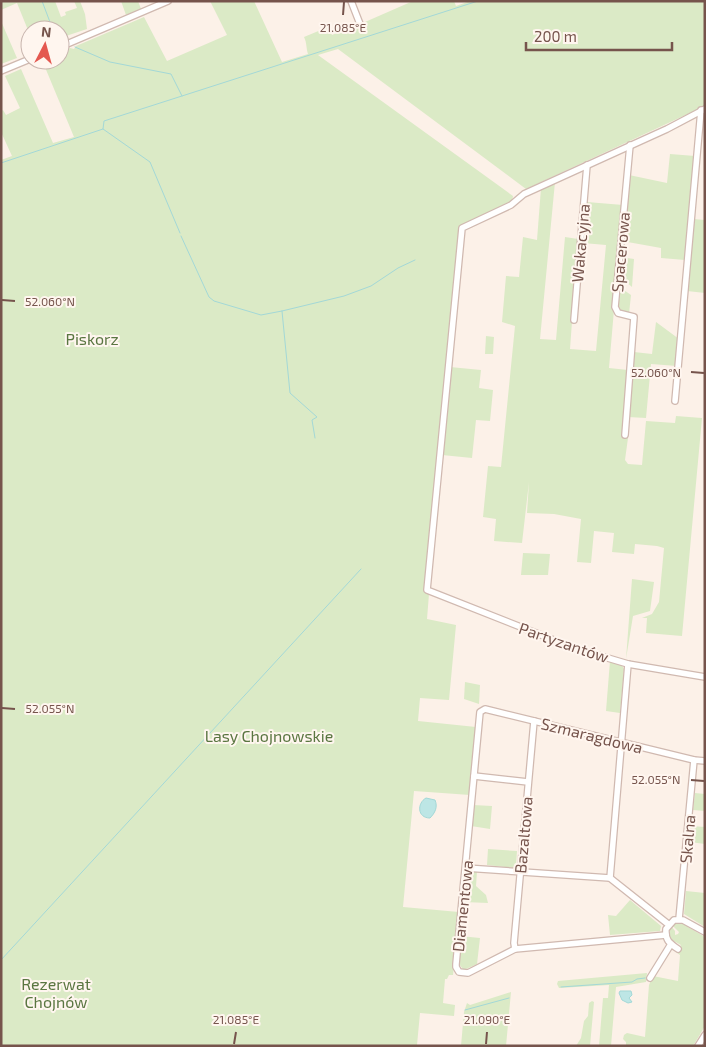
<svg xmlns="http://www.w3.org/2000/svg" width="706" height="1047" font-family="'Exo 2',sans-serif">
	<style>
		.green { fill: #dbeac6 }
		.water { fill: #bde6e5; stroke: #a3d8d7 }
		.lines { fill: none; stroke-linecap: round; stroke-linejoin: round }
		.stream { stroke: #a3d8d7; stroke-width: 1 }
		.minor-casing { stroke: #d0b9b0; stroke-width: 8 }
		.minor { stroke: #fff; stroke-width: 5.5 }
		.ticks { fill: none; stroke: #76544c; stroke-width: 2 }
		.labels { text-anchor: middle; dominant-baseline: central; stroke-width: 4; stroke-linejoin: round; paint-order: stroke }
		.street-label { font-size: 16px; fill: #76544c; stroke: #fff6ef }
		.park-label { font-size: 16px; fill: #5a7641; stroke: #fff6ef }
		.ticks-label { font-size: 12px; text-anchor: middle; fill: #76544c; stroke: #fff6ef; stroke-width: 4; stroke-linejoin: round; paint-order: stroke }
	</style>
	<rect width="100%" height="100%" fill="#fcf1e8"/>
	<g class="green">
		<path d="M1,1H55L61,17L66,15L65,12L77,8L74,1H80L85,14L87,29L63,37L64,40L60,43V30H30V35L17,3L1,10Z"/>
		<path d="M121,1H138L141,9L126,15Z"/>
		<path d="M210,1H254L282,62L308,54C306,48 307,43 304,37L328,27L332,35L356,25L362,28L365,22L413,1H454L456,6L470,1H705V106L526,189L338,49L318,55L513,196L512,202L460,227L426,593L429,594L427,619L456,625L449,700L420,698L418,721L476,727L470,795L414,791L403,907L459,912L453,975H449L447,979H445L443,1003L455,1005L454,1016L420,1013L417,1045L427,1046H1V160L12,156L1,132V111L3,110L6,115L20,108L5,76L21,69L53,143L74,137L42,60H60V52L70,48L74,49L76,46L144,17L167,61L227,35Z"/>
		<path d="M1,21L17,58L1,64Z"/>
		<path d="M670,154L695,156L685,260L661,258V248L622,241L629,175L667,183Z"/>
		<path d="M555,182L540,339L556,340L565,237L578,239L570,349L596,351L606,245L583,243L587,202L623,205L609,368L628,370L623,437L628,438L625,460L628,464L642,465L646,421L675,423L676,416L702,418L682,636L646,633L647,618H642L652,614L659,602L664,548L657,546L635,544L634,554L612,552L614,533L594,531L591,563L577,562L581,519L554,514L527,513L529,482L522,543L494,541L496,519L483,517L488,466L501,467L515,326L502,322L506,276L519,277L523,237L537,240L541,188Z"/>
		<path d="M693,219L705,220V293L687,291Z"/>
		<path d="M621,257L634,259L632,287L619,276Z"/>
		<path d="M618,286L631,295L629,314L619,312L616,308Z"/>
		<path d="M656,322L679,339L677,366L651,364L646,418L628,417L634,352L652,354Z"/>
		<path d="M486,336L494,337L493,354H485Z"/>
		<path d="M450,367L481,370L479,388L493,390L490,421L476,420L472,458L442,455Z"/>
		<path d="M523,553L550,554L548,575H521Z"/>
		<path d="M632,579L654,582L650,611L633,616L626,659Z"/>
		<path d="M610,661L621,664L624,669L620,713L606,711Z"/>
		<path d="M465,682L480,685L479,704L464,699Z"/>
		<path d="M695,793L705,794V811L693,810Z"/>
		<path d="M473,805L492,806L490,829L471,826Z"/>
		<path d="M692,826L705,827V844L690,842Z"/>
		<path d="M488,849L517,851L516,865L514,868L487,865Z"/>
		<path d="M472,871H477L476,886L486,895L488,903L464,902L466,876Z"/>
		<path d="M686,891L705,893V927L684,914Z"/>
		<path d="M630,900L661,926L660,931L610,935L608,915L616,916Z"/>
		<path d="M676,922H681L689,925L688,927L705,937V1026L693,1046H626V1042L623,1039L624,1035L627,1033L645,1037L649,985L653,976L678,981L680,955L676,952L681,945L672,940L669,935L671,926L675,931V935L678,934L679,932L672,925Z"/>
		<path d="M460,936L480,938L477,964L466,969H463L458,963Z"/>
		<path d="M647,973L646,982L616,987L611,1046H599L603,998H608L609,985L559,988L557,984L558,981Z"/>
		<path d="M511,992L506,1046H461L464,1012L467,1003L470,1005Z"/>
		<path d="M592,1001L594,1002L590,1046H576L581,1038L584,1021L588,1016L589,1003Z"/>
	</g>
	<g class="water">
		<path d="M426,798L435,800C438,807 435,813 430,818C417,818 417,803 426,798Z"/>
		<path d="M620,991H631L632,995L629,998L632,1002L628,1003L622,1000L619,993Z"/>
	</g>
	<g class="lines">
		<g class="stream">
			<path d="M42,1L53,30"/>
			<path d="M75,47L110,62L171,74L182,96"/>
			<path d="M103,129L150,162L180,233"/>
			<path d="M1,163L103,129L104,121L478,1"/>
			<path d="M181,236L209,297L214,301L261,315L282,311L344,296L371,286L398,268L415,260"/>
			<path d="M282,311L290,393L317,417L312,420L315,438"/>
			<path d="M1,960L361,569"/>
			<path d="M561,987L632,982L637,979L645,978"/>
			<path d="M465,1010L509,998"/>
		</g>
		<defs>
			<g id="minor">
				<path d="M351,1L360,24"/>
				<path d="M60,47L168,1"/>
				<path d="M1,71L30,59"/>
				<path d="M705,109L667,129L524,194L511,205L462,228L427,590L574,648L628,664L705,677"/>
				<path d="M574,320L587,165"/>
				<path d="M675,401L701,110"/>
				<path d="M625,435L634,317L618,313L615,307L630,145"/>
				<path d="M474,776L528,782"/>
				<path d="M466,868L610,878L668,924"/>
				<path d="M610,878L628,664"/>
				<path d="M679,919L694,760"/>
				<path d="M666,935L515,949L468,973L459,972L456,967V964L480,712L485,709L694,760L705,761"/>
				<path d="M515,949L514,943L534,721"/>
				<path d="M678,949C669,943 665,940 666,929L674,920H683L705,932"/>
				<path d="M650,978L671,944"/>
				<path d="M698,1046L705,1035"/>
			</g>
		</defs>
		<use href="#minor" class="minor-casing"/>
		<use href="#minor" class="minor"/>
	</g>
	<path class="ticks" d="M343,15L344,2M2,300L15,301M691,372L704,373M2,708L15,709M691,780L704,781M234,1044L236,1032M486,1044L487,1032"/>
	<g class="labels">
		<g class="street-label">
			<text transform="translate(580 243) rotate(-85)">Wakacyjna</text>
			<text transform="translate(620 252) rotate(-85)">Spacerowa</text>
			<text transform="translate(564 642) rotate(19)">Partyzantów</text>
			<text transform="translate(592 735) rotate(14)">Szmaragdowa</text>
			<text transform="translate(523 835) rotate(-85)">Bazaltowa</text>
			<text transform="translate(687 839) rotate(-85)">Skalna</text>
			<text transform="translate(462 906) rotate(-84)">Diamentowa</text>
		</g>
		<g class="park-label">
			<text x="92" y="338">Piskorz</text>
			<text x="269" y="735">Lasy Chojnowskie</text>
			<text x="56" y="983">Rezerwat<tspan x="56" dy="18">Chojnów</tspan></text>
		</g>
	</g>
	<g class="ticks-label">
		<text x="343" y="32">21.085°E</text>
		<text x="50" y="306">52.060°N</text>
		<text x="656" y="377">52.060°N</text>
		<text x="50" y="713">52.055°N</text>
		<text x="656" y="784">52.055°N</text>
		<text x="236" y="1024">21.085°E</text>
		<text x="487" y="1024">21.090°E</text>
	</g>
	<rect width="706" height="1047" fill="none" stroke="#76544c" stroke-width="5"/>
	<g transform="translate(45 45) rotate(6)"><circle r="24" fill="#fff6ef" stroke="#c8b5ae"/>
	<path d="M0-4L9 19L0 12L-9 19Z" fill="#e45850"/>
	<text y="-8" font-size="14" font-weight="bold" text-anchor="middle" fill="#76544c">N</text>
	</g>
	<path d="M526 42v8h146v-8" fill="none" stroke="#76544c" stroke-width="2.5"/>
	<text x="534" y="42" font-size="15" fill="#76544c" stroke="#fff6ef" stroke-width="4" paint-order="stroke">200 m</text>
</svg>
